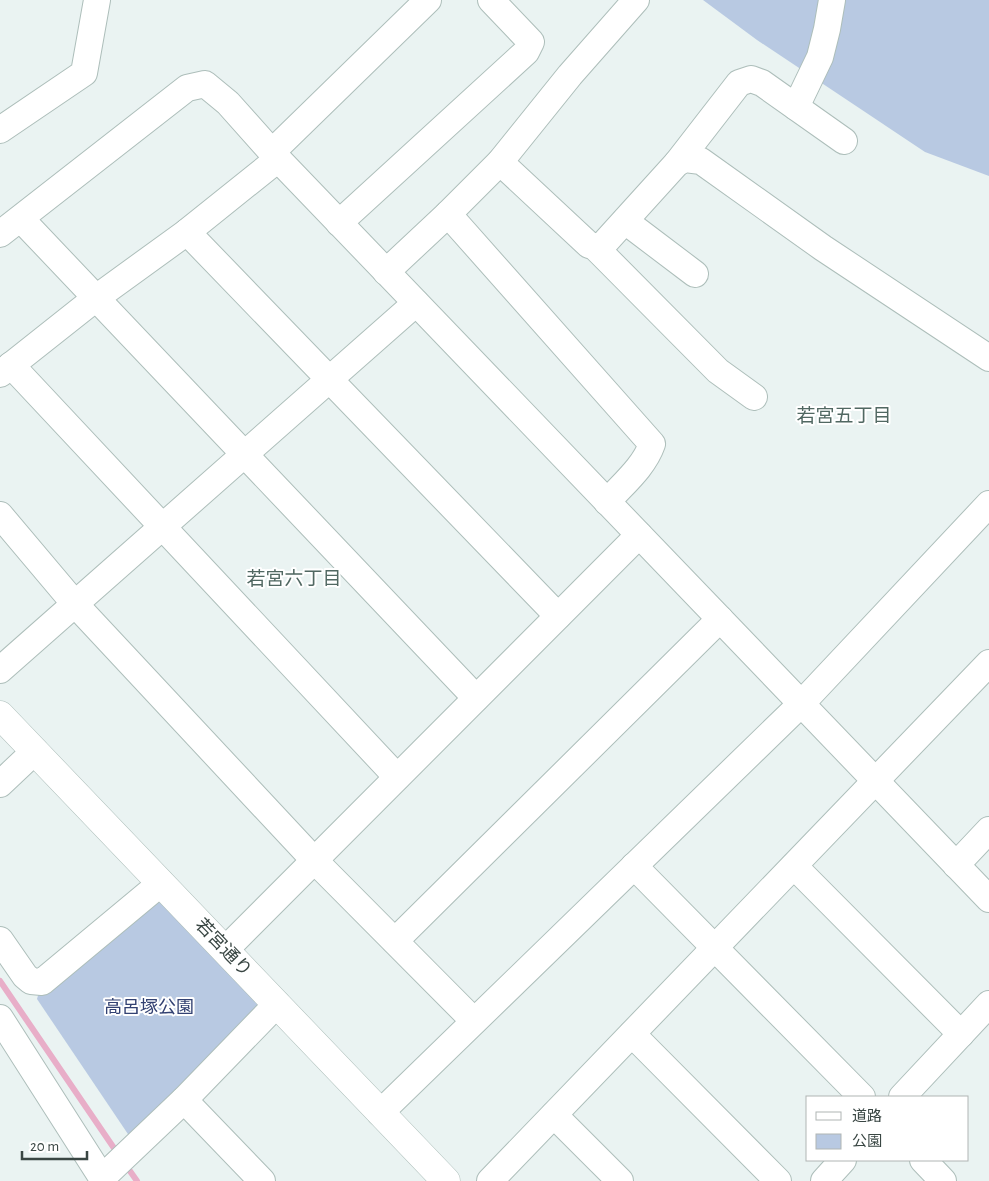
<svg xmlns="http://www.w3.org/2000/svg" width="989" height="1181" font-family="'Alegreya Sans','Noto Sans JP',sans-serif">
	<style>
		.green { fill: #b8c9e2 }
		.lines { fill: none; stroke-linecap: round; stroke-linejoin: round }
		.stream { stroke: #e8aec8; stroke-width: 6 }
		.minor-casing { stroke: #adbeba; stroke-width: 28 }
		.tertiary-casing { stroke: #adbeba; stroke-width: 29 }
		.minor { stroke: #fff; stroke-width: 26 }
		.tertiary { stroke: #fff; stroke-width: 28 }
		.labels { text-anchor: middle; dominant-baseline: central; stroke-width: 4; stroke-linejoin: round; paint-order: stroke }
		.street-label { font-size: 18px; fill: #394643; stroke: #fff }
		.park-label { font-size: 18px; fill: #324172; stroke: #fff }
		.neighbourhood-label { font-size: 19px; fill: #516862; stroke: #fff }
	</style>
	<rect width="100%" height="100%" fill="#eaf3f2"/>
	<g class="green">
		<path d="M703,0H989V176L925,152L757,40Z"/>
		<path d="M161,883L276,1005L136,1146L37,999L42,982Z"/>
	</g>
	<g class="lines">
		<g class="stream">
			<path d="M0,981L118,1154"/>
			<path d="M125,1164L137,1181"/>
		</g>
		<defs>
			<g id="minor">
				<path d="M796,107L820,57L827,29L832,0"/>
				<path d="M0,130L84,73L97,0"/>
				<path d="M272,152L428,0"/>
				<path d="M500,162L589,245L600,248L677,163L685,159L701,161L823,248L989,358"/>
				<path d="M677,163L739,83L751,79L762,83L844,141"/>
				<path d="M448,214L652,444C644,467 623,484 607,502"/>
				<path d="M21,219L476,698"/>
				<path d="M625,221L695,274"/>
				<path d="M339,223L526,52L531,42L491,0"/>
				<path d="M187,232L558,616"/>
				<path d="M0,234L187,88L205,84L228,103L278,159L989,899"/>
				<path d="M594,246L718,371L754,397"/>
				<path d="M386,272L448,214L500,162L570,75L636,0"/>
				<path d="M11,365L397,777"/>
				<path d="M0,374L96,298L187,232L278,159"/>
				<path d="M0,515L75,604L314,860L474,1021"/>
				<path d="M0,670L416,303"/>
				<path d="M0,784L35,751"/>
				<path d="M956,865L989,830"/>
				<path d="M634,866L862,1097"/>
				<path d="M794,866L961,1034"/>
				<path d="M0,940L25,976L31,981L42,982L161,883"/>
				<path d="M395,941L720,619"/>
				<path d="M225,950L639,535"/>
				<path d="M0,1018L104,1181"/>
				<path d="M632,1034L778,1181"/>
				<path d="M902,1097L989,1004"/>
				<path d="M184,1100L262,1181"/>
				<path d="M380,1113L801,704L989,504"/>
				<path d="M554,1115L620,1181"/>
				<path d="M923,1160L943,1181"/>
				<path d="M102,1178L184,1100L277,1004"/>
				<path d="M490,1181L989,663"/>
				<path d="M824,1181L843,1160"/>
			</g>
			<path id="tertiary" d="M0,715L446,1181"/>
		</defs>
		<use href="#minor" class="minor-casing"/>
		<use href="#tertiary" class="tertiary-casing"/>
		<use href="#minor" class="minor"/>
		<use href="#tertiary" class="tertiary"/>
	</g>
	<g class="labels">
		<g class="street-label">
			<text transform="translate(223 948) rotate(46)">若宮通り</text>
		</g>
		<g class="park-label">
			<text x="149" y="1008">高呂塚公園</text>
		</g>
		<g class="neighbourhood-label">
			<text x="844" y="416">若宮五丁目</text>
			<text x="294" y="579">若宮六丁目</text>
		</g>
	</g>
	<rect x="806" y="1096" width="162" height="65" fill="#ffffff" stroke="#b0b5b4"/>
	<rect x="816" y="1112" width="25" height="8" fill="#ffffff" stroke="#b0b5b4"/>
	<text x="852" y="1121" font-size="15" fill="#394643">道路</text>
	<rect x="816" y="1134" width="25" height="15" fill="#b8c9e2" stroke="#b0b5b4"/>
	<text x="852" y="1146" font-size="15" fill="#394643">公園</text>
	<path d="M22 1151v8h65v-8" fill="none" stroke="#394643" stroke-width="2.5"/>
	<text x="30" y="1151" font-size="15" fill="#394643" stroke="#ffffff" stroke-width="4" paint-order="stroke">20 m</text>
</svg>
